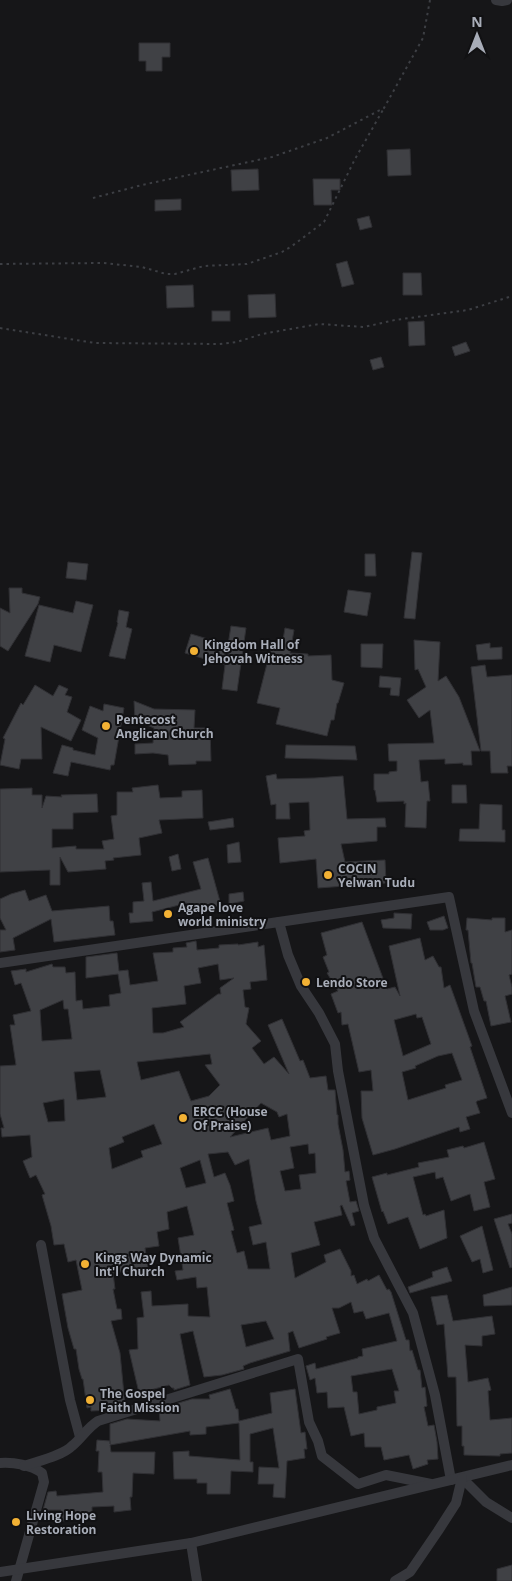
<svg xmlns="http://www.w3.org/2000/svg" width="512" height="1581" font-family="'Open Sans',sans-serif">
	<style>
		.building { fill: #404145; stroke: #303034; fill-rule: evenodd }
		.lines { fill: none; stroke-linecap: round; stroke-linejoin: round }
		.path { stroke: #3d3f44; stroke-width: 2; stroke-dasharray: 2.5 4; stroke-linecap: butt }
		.street { stroke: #37383d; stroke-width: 10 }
		.poi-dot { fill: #f2b134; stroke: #111113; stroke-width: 2 }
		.labels { text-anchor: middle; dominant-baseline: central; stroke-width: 4; stroke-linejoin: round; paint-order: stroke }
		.poi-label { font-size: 12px; font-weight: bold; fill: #a8adb8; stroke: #111113; text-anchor: start }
	</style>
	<rect width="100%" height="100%" fill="#161618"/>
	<g class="building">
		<path d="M139,43H170V57H162V71H146V61H139Z"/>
		<path d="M410,149L411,175L388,176L387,150Z"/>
		<path d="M258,169L259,190L232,191L231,170Z"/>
		<path d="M313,179H340V190H331L332,205H314Z"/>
		<path d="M181,199V210L155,211V200Z"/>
		<path d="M369,216L372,227L360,230L357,219Z"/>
		<path d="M347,261L354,284L342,287L336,264Z"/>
		<path d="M403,273H421L422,295H403Z"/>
		<path d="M193,285L194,307L167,308L166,286Z"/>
		<path d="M275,294L276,317L249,318L248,295Z"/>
		<rect x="212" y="311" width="18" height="10"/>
		<path d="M424,321L425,345L409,346L408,322Z"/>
		<path d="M466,342L470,351L455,356L452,347Z"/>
		<path d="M381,357L384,367L373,370L370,360Z"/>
		<path d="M412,552L422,553L415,619L404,618Z"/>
		<path d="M365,554H375L376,576H365Z"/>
		<path d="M68,562L88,564L86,580L66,578Z"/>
		<path d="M9,588H22V593L40,597L38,604L8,651L0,646V608L10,613Z"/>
		<path d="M348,590L371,593L367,616L344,612Z"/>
		<path d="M76,601L93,605L81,652L54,645L50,662L25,656L39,605L73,613Z"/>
		<path d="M119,610L129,612L126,627L132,629L125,659L109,656L118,623L117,622Z"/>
		<path d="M231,626L246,628L237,691L222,689L225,665L185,653L191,634L228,645Z"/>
		<path d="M285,628L294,630L290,653L308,654V656L331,655L332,680L344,683L338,703H337L334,720H331L327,736L276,724L280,708L257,703L272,644L282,646Z"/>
		<path d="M414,640L440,642L438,681L446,676L459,697L480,751H471L472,765H463V763L445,764V759L419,760L421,782L428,781L430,801H427L426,828L405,827L406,803L404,804V801L377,802L375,790H374V774H389V772L397,771V761H389L388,744L434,743L430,710L419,718L407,700L426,687L418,669L415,670Z"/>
		<path d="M490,643V648L502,647V659L478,660L476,645Z"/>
		<path d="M361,644H383L382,668L361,667Z"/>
		<path d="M485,665L487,677L512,675V766H507L508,773H491L490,751H481L471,667Z"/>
		<path d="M380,676L401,678L399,696L390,695L391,688L379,687Z"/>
		<path d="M35,685L53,696L59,685L68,689L65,695L72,697L67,712L81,720L71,741L41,727L42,759H21L19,769L0,765L5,739L3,738L21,703L23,705Z"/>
		<path d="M134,701L154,709L195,710L194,728H210L211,761H196V764L169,765L168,755L153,753L135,754V744L153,743L154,728L135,720Z"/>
		<path d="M104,704L124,708L114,765H111L110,770L71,762L68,776L53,773L62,745L73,748V750L95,755L98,738L82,730L90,706L103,711Z"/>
		<path d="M286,745L355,746L357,760L285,758Z"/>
		<path d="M276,774L277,779L315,778L343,776L347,819L385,818L386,827H377V841L341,844L345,862L385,860L386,883L318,888L316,859L280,863L278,838L305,836L304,831L310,830L309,802L289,803L290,819H276V804L271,805L266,776Z"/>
		<path d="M158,785L160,798L182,797V791L202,790L203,818L159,820L162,833L139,838L141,855L113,858L114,860L105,861L106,869L68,872L60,857V885H50V870L0,872V789L32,788V795H42V808L46,796L62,797L61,795L97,794L98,812L73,813V829H52V848L76,846V849H104L102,841L114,839L111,816L117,815V792H133L132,788Z"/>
		<path d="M452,785H466L467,803H452Z"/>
		<path d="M480,804L502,805V830H505V842L459,841L460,829H479Z"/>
		<path d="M233,818L234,827L210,830L208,822Z"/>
		<path d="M239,842L241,862L228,863L227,845Z"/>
		<path d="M178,854L181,869L172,871L169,857Z"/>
		<path d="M208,858L221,905L197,911L196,910H194L193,908L191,909L190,906L188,907L187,903L152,912L153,921L130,923L129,913H133V902L144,901L142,883L151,882L153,901L201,889L193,862Z"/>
		<path d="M25,890L29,901L46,895L52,911L109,906L110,921H113L115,935L54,942L51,919L13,938L15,950L0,952V930H6L0,918V899L11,894Z"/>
		<path d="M243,892L244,901L229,904V894Z"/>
		<path d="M394,913L412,914L411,929L383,928L381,920L394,918Z"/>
		<path d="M444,916L448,928L443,930H430L427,922Z"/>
		<path d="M467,918L492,920V918H505V932L512,930V974L509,975L512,987V994L505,996L511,1022L491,1026L486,1001H484L480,987H476L472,963H471L468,930H466Z"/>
		<path d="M362,922L387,989L395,987L400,996L389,946L420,938L425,960L433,956L439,967H441L444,988L450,985L472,1046L470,1047L487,1098L477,1101L476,1102L480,1113L466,1117L470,1129L460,1132L459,1127L395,1149L373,1155L362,1118L361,1091H373L371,1070L359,1072L348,1024L342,1025L341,1012L338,1013L331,994L338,991L327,973L329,972L323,957L327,955L321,933ZM416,1014L417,1018L422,1017L431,1044L403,1056L394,1020ZM452,1053L462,1080L445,1085L446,1088L408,1100L402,1072L416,1068L415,1066L438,1056Z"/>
		<path d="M196,941L197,950L219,948V945L238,944V945L258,942V947L264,945L267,980L250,982L251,989L243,990L245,1007L249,1008L246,1024L261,1041L252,1048L264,1064L274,1057L289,1074L268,1025L282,1019L300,1061L303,1060L310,1078L326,1076L328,1090H335L337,1115H338V1124L343,1150L345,1172L349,1171L350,1180L346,1181L350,1202L356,1201L359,1211L352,1213L355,1225L351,1226L342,1205L340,1206L342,1215L314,1222L320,1245L291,1253L295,1278L326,1262L324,1255L340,1249L351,1271V1276L354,1275L357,1284L367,1279L368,1281L379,1275L387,1290L389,1289L391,1292L406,1340H409L410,1351L412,1350L418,1370H420L422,1388L425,1387L427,1406L424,1407L428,1426L434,1425L437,1442L438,1459L427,1460L428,1464L413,1469L409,1455L384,1460L381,1447H365L364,1433L351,1436L344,1407L328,1408L327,1392L317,1393L315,1378L310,1380L306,1366L315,1363L316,1369L358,1358V1357L363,1356L362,1349L397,1341L389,1313L366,1319L363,1311L354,1313L351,1302L339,1308H332L340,1333L326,1337L327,1339L299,1348L293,1331L288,1333L290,1351L250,1363L243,1366L244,1369L222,1375L204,1377L193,1331L180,1334L190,1385L174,1390V1388H172L169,1385L139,1393L129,1350L138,1349L137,1318L144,1317L141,1292L151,1291L152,1306L188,1304V1316L210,1317L207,1287L197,1288L196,1277L177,1280L175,1271L183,1270L178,1238L194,1235L187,1206L167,1212L169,1229L157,1232L159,1246L145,1248L148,1268L113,1273L115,1289H113L117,1309H121L122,1319L111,1321L120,1353L125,1405L110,1410L91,1411V1407L87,1408L83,1379H82L79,1369L76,1349H74L68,1328L62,1294L82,1290L76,1260L68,1262L64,1244L54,1245L51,1226L42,1195L45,1194L36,1175L30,1178L23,1161L32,1157L30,1135L2,1137L1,1128H4L0,1114V1066L16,1065L10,1025H15L13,1015L31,1011L21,983L15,985L11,971L26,969V972L52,964L53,967H65L66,973L75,972L76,1001L82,1000L83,1009L110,1006L109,995L121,993L118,974L86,978V957L117,953L119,971L128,970L130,985L158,981L153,953L173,952V948L187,947L186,943ZM218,964L220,980L234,978L220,988L221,994H218L180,1022L184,1027L163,1033H153L152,1008L186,1004L184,986L201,983L198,968ZM63,1000L64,1009H68L72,1039L42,1041L40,1010ZM210,1054L212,1064L205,1065L220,1085L209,1096L191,1101L179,1071L141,1080L137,1062ZM100,1070L106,1097L77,1100L74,1072ZM64,1099L65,1121L48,1122L43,1103ZM261,1103L277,1112L279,1117L287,1114L290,1136L271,1140L268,1128L230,1137ZM154,1124L162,1144L141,1151L143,1157L112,1169L109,1148L124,1142L122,1137ZM308,1144L309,1154L315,1153L316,1173L299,1175L301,1189L285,1191L280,1171L294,1168L290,1147ZM228,1152L235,1165L249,1159L256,1201L262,1224L249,1227L253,1245L266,1242L270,1269H248L244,1251L237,1253L231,1231L234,1230L227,1203L234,1201L230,1185L225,1173L214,1177L208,1154ZM200,1160L206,1183L186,1188L180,1168ZM266,1321L274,1339L246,1347L241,1325ZM392,1369L399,1391H394L396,1403L377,1407V1410L359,1414L357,1392H353L351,1376Z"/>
		<path d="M484,1142L495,1179L484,1182L490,1207L474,1211L470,1194L451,1201L443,1177L436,1179L435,1172L413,1177L423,1215L425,1214L426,1216L444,1210L447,1238L420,1249L408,1217L388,1224L383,1211L382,1212L372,1177L387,1173V1175L419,1167L418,1163L449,1157L447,1150L463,1146L464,1148Z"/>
		<path d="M512,1214V1223L508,1224L512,1234V1267L510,1268L494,1219Z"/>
		<path d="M482,1226L493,1270L483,1273L480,1259L472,1262L460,1236Z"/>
		<path d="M447,1267L452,1281L410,1293L408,1287L433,1277L432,1272Z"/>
		<path d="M512,1287V1305L484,1306L483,1295Z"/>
		<path d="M447,1295L453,1321L492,1316L495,1334L482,1336V1346L465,1345L468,1382L488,1378L491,1390L488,1391L490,1420L512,1418V1453L500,1454V1456L464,1455V1446H462V1426H457L456,1377H448L444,1324L437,1325L431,1297Z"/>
		<path d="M230,1389L236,1409H238L239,1421L272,1413L270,1393L295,1389L301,1433L305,1432L307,1449H304L305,1458L287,1461L285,1498L273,1497L274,1484H258L259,1467L279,1468L273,1428L250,1434V1462H253V1472L231,1471L230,1494H207V1483H197V1479H174L173,1452L189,1451V1456L240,1460L239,1423L206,1427V1434L190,1435V1431L110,1445L111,1452H155L154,1474L133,1473L132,1497H130L131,1510L114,1512V1506L92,1507V1514H82V1520L61,1521V1510H43L48,1492L56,1491L57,1496L103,1492L102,1472H98L99,1451H96L97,1440L110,1441V1444V1424L127,1419L160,1421L159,1409L175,1407V1404L192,1399H210L209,1395Z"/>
		<path d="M512,1565V1581H497V1569Z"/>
	</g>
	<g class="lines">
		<g class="path">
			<path d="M93,198L142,185L272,157L327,138L384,108L423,38L430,0"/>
			<path d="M0,264L103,263L142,267L166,274H175L204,266L247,264L282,252L292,246L324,222L355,159L384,108"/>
			<path d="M0,328L95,343L219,344L237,342L262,334L319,324L364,327L395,320L468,310L512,296"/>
		</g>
		<g class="street">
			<path d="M496,0L502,1L507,0"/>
			<path d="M279,922L288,955L301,986L319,1013L335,1044L338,1071L364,1205L374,1238L413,1313L435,1395L451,1480"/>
			<path d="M0,963L449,897L474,1011L512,1113"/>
			<path d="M41,1245L70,1400L80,1437"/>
			<path d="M0,1463C14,1462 31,1465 42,1473L44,1482L16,1581"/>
			<path d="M24,1466C38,1461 62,1456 72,1446C82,1438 87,1428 98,1421L298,1359L309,1422L318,1441L322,1456L358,1484L386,1475L431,1484"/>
			<path d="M462,1478L486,1502L512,1518"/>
			<path d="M191,1543L197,1581"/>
			<path d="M0,1572L191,1543L512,1465"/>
			<path d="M395,1581L410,1572L438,1531L456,1503L462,1478"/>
		</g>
	</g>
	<g class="poi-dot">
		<circle cx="194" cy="651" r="5"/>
		<circle cx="106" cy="726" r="5"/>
		<circle cx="328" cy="875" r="5"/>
		<circle cx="168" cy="914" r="5"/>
		<circle cx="306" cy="982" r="5"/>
		<circle cx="183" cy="1118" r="5"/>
		<circle cx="85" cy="1264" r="5"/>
		<circle cx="90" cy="1400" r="5"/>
		<circle cx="16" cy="1522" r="5"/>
	</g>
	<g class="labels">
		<g class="poi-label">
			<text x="204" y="644">Kingdom Hall of<tspan x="204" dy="14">Jehovah Witness</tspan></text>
			<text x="116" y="719">Pentecost<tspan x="116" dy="14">Anglican Church</tspan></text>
			<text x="338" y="868">COCIN<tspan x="338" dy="14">Yelwan Tudu</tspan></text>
			<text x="178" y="907">Agape love<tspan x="178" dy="14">world ministry</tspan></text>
			<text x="316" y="982">Lendo Store</text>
			<text x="193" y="1111">ERCC (House<tspan x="193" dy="14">Of Praise)</tspan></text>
			<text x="95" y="1257">Kings Way Dynamic<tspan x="95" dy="14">Int'l Church</tspan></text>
			<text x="100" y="1393">The Gospel<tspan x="100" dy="14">Faith Mission</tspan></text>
			<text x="26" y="1515">Living Hope<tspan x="26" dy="14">Restoration</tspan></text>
		</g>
	</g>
	<g transform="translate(477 35)" stroke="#111113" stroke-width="4" paint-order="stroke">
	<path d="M0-4L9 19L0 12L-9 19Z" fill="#a8adb8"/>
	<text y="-8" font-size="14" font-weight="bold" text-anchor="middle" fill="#a8adb8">N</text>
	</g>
</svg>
